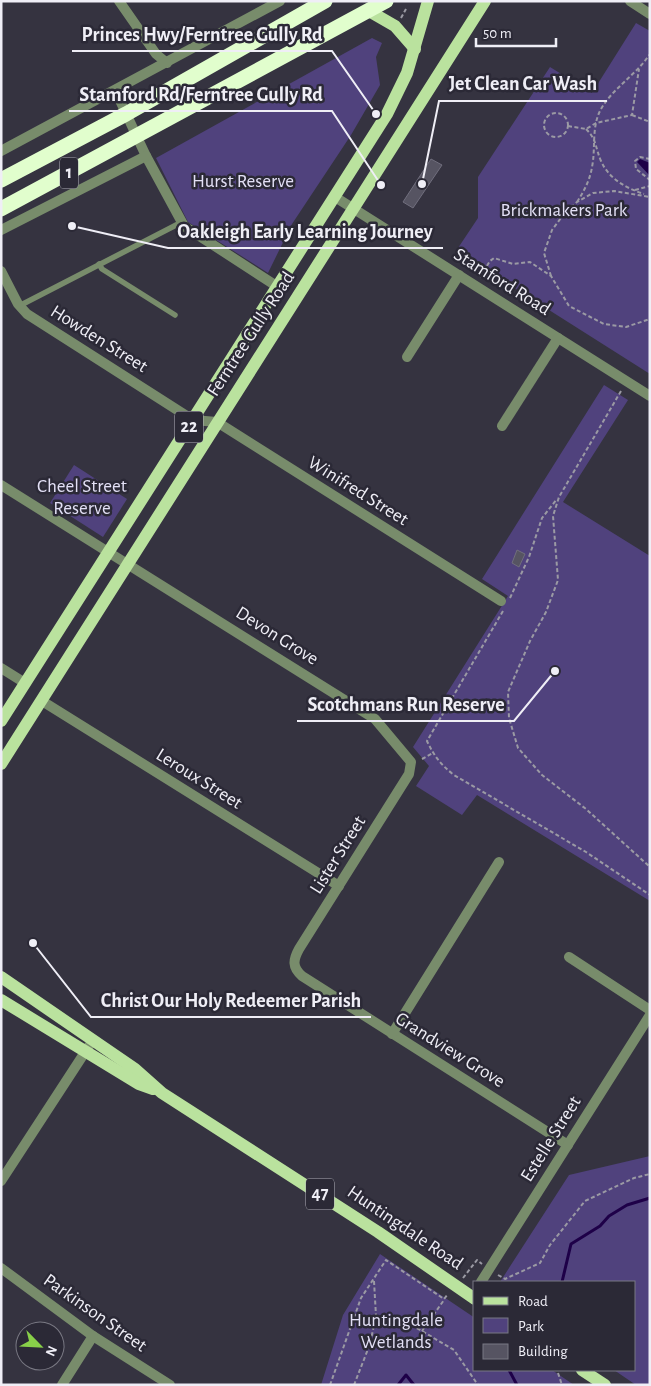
<svg xmlns="http://www.w3.org/2000/svg" width="651" height="1386" font-family="'Alegreya Sans',sans-serif">
	<style>
		.green { fill: #50427d }
		.water { fill: #1e0048 }
		.lines { fill: none; stroke-linecap: round; stroke-linejoin: round }
		.stream { stroke: #1e0048; stroke-width: 3 }
		.building { fill: #565462; stroke: #706e7d }
		.path { stroke: #9b9aa4; stroke-width: 2; stroke-dasharray: 4 2.5; stroke-linecap: butt }
		.lane { stroke: #788c6b; stroke-width: 5.5 }
		.street { stroke: #788c6b; stroke-width: 10 }
		.primary { stroke: #bae29e; stroke-width: 12 }
		.highway { stroke: #e1fecd; stroke-width: 15 }
		.labels { text-anchor: middle; dominant-baseline: central; stroke-width: 5; stroke-linejoin: round; paint-order: stroke }
		.shield { fill: #2b2936; stroke: #b4b3bc; stroke-width: 1 }
		.shield-label { font-size: 18px; font-weight: bold; fill: #efeef6 }
		.park-label { font-size: 19px; fill: #e3e0f6; stroke: #2b2936 }
		.street-label { font-size: 19px; fill: #efeef6; stroke: #2b2936 }
		.leader { fill: none; stroke: #efeef6; stroke-width: 2 }
		.callout-dot { fill: #efeef6; stroke: #2b2936; stroke-width: 2 }
		.callout-label { font-size: 20px; text-anchor: middle; font-weight: bold; fill: #efeef6; stroke: #2b2936; stroke-width: 5; stroke-linejoin: round; paint-order: stroke }
	</style>
	<rect width="100%" height="100%" fill="#353340"/>
	<g class="green">
		<path d="M636,23L650,31V374L456,251L478,218V177L550,67L592,93Z"/>
		<path d="M372,38L382,43L376,57L380,85L351,135L292,224L268,273L188,222L156,158Z"/>
		<path d="M604,385L628,400L563,502L650,556V901L477,795L462,815L416,786L429,766L413,747L508,596L482,579Z"/>
		<path d="M74,465L127,499L103,537L50,503Z"/>
		<path d="M650,1156V1385H636L614,1370H635V1282H500L569,1175Z"/>
		<path d="M380,1254L475,1318V1370H552L574,1385H321L343,1315Z"/>
	</g>
	<path class="water" d="M640,159L650,163V176L637,162Z"/>
	<g class="lines">
		<g class="stream">
			<path d="M562,1282L571,1244L600,1226L609,1216L627,1205L650,1198"/>
			<path d="M509,1370L517,1385"/>
			<path d="M398,1385L406,1375L414,1385"/>
		</g>
	</g>
	<g class="building">
		<path d="M431,159L442,165L413,208L403,202Z"/>
		<path d="M517,550L525,554L519,567L512,563Z"/>
	</g>
	<g class="lines">
		<g class="path">
			<path d="M401,18L406,9"/>
			<circle cx="556" cy="125" r="12"/>
			<path d="M632,115L650,122"/>
			<path d="M568,126L586,129L596,123L632,115L639,69"/>
			<path d="M586,129C597,140 595,147 601,161C609,179 626,188 644,194"/>
			<path d="M650,159L640,157L635,161L636,169L650,180"/>
			<path d="M635,190L650,186"/>
			<path d="M577,202C584,191 590,180 592,167C596,148 591,127 601,109C613,88 636,75 650,54"/>
			<path d="M551,276L544,253L552,230L564,214L577,202L593,193L614,191L650,197"/>
			<path d="M480,277L490,261L494,258L513,264L530,262L551,276L569,306L604,324L626,327L650,319"/>
			<path d="M621,391L559,497L553,516L558,580L546,612L530,641L508,692L509,718L518,748L542,775L586,809L650,867"/>
			<path d="M510,598L529,557L542,518L557,499"/>
			<path d="M503,611L427,741C434,756 441,765 454,775L586,852L650,895"/>
			<path d="M422,759L433,753"/>
			<path d="M498,1275L505,1279L540,1263L550,1245L585,1201L634,1178L650,1174"/>
			<path d="M463,1278L477,1260L482,1264"/>
			<path d="M374,1281L376,1316L410,1324L454,1350L478,1385"/>
			<path d="M422,1331L444,1300"/>
			<path d="M558,1373L562,1385"/>
			<path d="M330,1385L361,1298L386,1260L444,1299L448,1294"/>
			<path d="M354,1385L370,1344L376,1316"/>
		</g>
		<g class="lane">
			<path d="M99,264L102,269L175,315"/>
			<path d="M19,306L182,222"/>
		</g>
		<g class="street">
			<path d="M119,1L156,54L167,63"/>
			<path d="M630,1L650,14"/>
			<path d="M116,92L146,156L184,226L278,287"/>
			<path d="M1,151L280,1"/>
			<path d="M335,197L650,396"/>
			<path d="M1,230L146,156"/>
			<path d="M1,271L18,304L27,314L193,420L217,422L501,601"/>
			<path d="M407,357L459,275"/>
			<path d="M502,426L558,338"/>
			<path d="M1,485L375,719L411,762L409,774L299,949C293,960 292,967 302,976L568,1145"/>
			<path d="M1,668L25,683"/>
			<path d="M42,701L339,886"/>
			<path d="M569,957L650,1010"/>
			<path d="M392,1034L499,862"/>
			<path d="M1,1181L89,1046"/>
			<path d="M1,1268L93,1336L170,1385"/>
			<path d="M481,1282L650,1015"/>
			<path d="M62,1385L93,1336"/>
		</g>
		<g class="primary">
			<path d="M369,11L395,26L415,49"/>
			<path d="M1,721L387,114L407,73L428,1"/>
			<path d="M1,764L485,1"/>
			<path d="M1,977L135,1069L162,1093L378,1232L475,1299"/>
			<path d="M1,1000L139,1084L153,1089"/>
			<path d="M582,1370L605,1385"/>
		</g>
		<g class="highway">
			<path d="M1,180L126,114L325,1"/>
			<path d="M1,209L386,1"/>
		</g>
	</g>
	<g class="labels">
		<g class="shield">
			<rect x="60" y="157.5" width="18" height="31" rx="4"/>
			<rect x="175" y="411.5" width="28" height="31" rx="4"/>
			<rect x="306" y="1178.5" width="28" height="31" rx="4"/>
		</g>
		<g class="shield-label">
			<text x="69" y="173">1</text>
			<text x="189" y="427">22</text>
			<text x="320" y="1194">47</text>
		</g>
		<g class="park-label">
			<text x="243" y="181">Hurst Reserve</text>
			<text x="564" y="210">Brickmakers Park</text>
			<text x="82" y="486">Cheel Street<tspan x="82" dy="22">Reserve</tspan></text>
			<text x="396" y="1320">Huntingdale<tspan x="396" dy="22">Wetlands</tspan></text>
		</g>
		<g class="street-label">
			<text transform="translate(502 282) rotate(32)">Stamford Road</text>
			<text transform="translate(251 334) rotate(-57)">Ferntree Gully Road</text>
			<text transform="translate(99 339) rotate(32)">Howden Street</text>
			<text transform="translate(358 491) rotate(32)">Winifred Street</text>
			<text transform="translate(277 636) rotate(32)">Devon Grove</text>
			<text transform="translate(199 779) rotate(32)">Leroux Street</text>
			<text transform="translate(338 855) rotate(-58)">Lister Street</text>
			<text transform="translate(450 1050) rotate(32)">Grandview Grove</text>
			<text transform="translate(551 1139) rotate(-58)">Estelle Street</text>
			<text transform="translate(405 1228) rotate(34)">Huntingdale Road</text>
			<text transform="translate(95 1313) rotate(35)">Parkinson Street</text>
		</g>
	</g>
	<path class="leader" d="M376 114L332 51H72M422 184L439 101H607M381 185L332 111H69M72 226L168 248H443M555 671L514 721H297M33 943L91 1017H371"/>
	<g class="callout-dot">
		<circle cx="376" cy="114" r="5"/>
		<circle cx="422" cy="184" r="5"/>
		<circle cx="381" cy="185" r="5"/>
		<circle cx="72" cy="226" r="5"/>
		<circle cx="555" cy="671" r="5"/>
		<circle cx="33" cy="943" r="5"/>
	</g>
	<g class="callout-label">
		<text x="202" y="41">Princes Hwy/Ferntree Gully Rd</text>
		<text x="523" y="90">Jet Clean Car Wash</text>
		<text x="201" y="101">Stamford Rd/Ferntree Gully Rd</text>
		<text x="305" y="238">Oakleigh Early Learning Journey</text>
		<text x="406" y="711">Scotchmans Run Reserve</text>
		<text x="231" y="1007">Christ Our Holy Redeemer Parish</text>
	</g>
	<rect width="651" height="1386" fill="none" stroke="#efeef6" stroke-width="5"/>
	<rect x="473" y="1281" width="162" height="90" fill="#2b2936" stroke="#797883"/>
	<rect x="483" y="1297" width="25" height="8" fill="#bae29e" stroke="#797883"/>
	<text x="518" y="1306" font-size="15" fill="#efeef6">Road</text>
	<rect x="483" y="1318" width="25" height="15" fill="#50427d" stroke="#797883"/>
	<text x="518" y="1331" font-size="15" fill="#efeef6">Park</text>
	<rect x="483" y="1344" width="25" height="15" fill="#565462" stroke="#797883"/>
	<text x="518" y="1356" font-size="15" fill="#efeef6">Building</text>
	<g transform="translate(40 1346) rotate(114)"><circle r="24" fill="#2b2936" stroke="#797883"/>
	<path d="M0-4L9 19L0 12L-9 19Z" fill="#88cf49"/>
	<text y="-8" font-size="14" font-weight="bold" text-anchor="middle" fill="#efeef6">N</text>
	</g>
	<path d="M476 38v8h80v-8" fill="none" stroke="#efeef6" stroke-width="2.5"/>
	<text x="483" y="38" font-size="15" fill="#efeef6" stroke="#2b2936" stroke-width="4" paint-order="stroke">50 m</text>
</svg>
